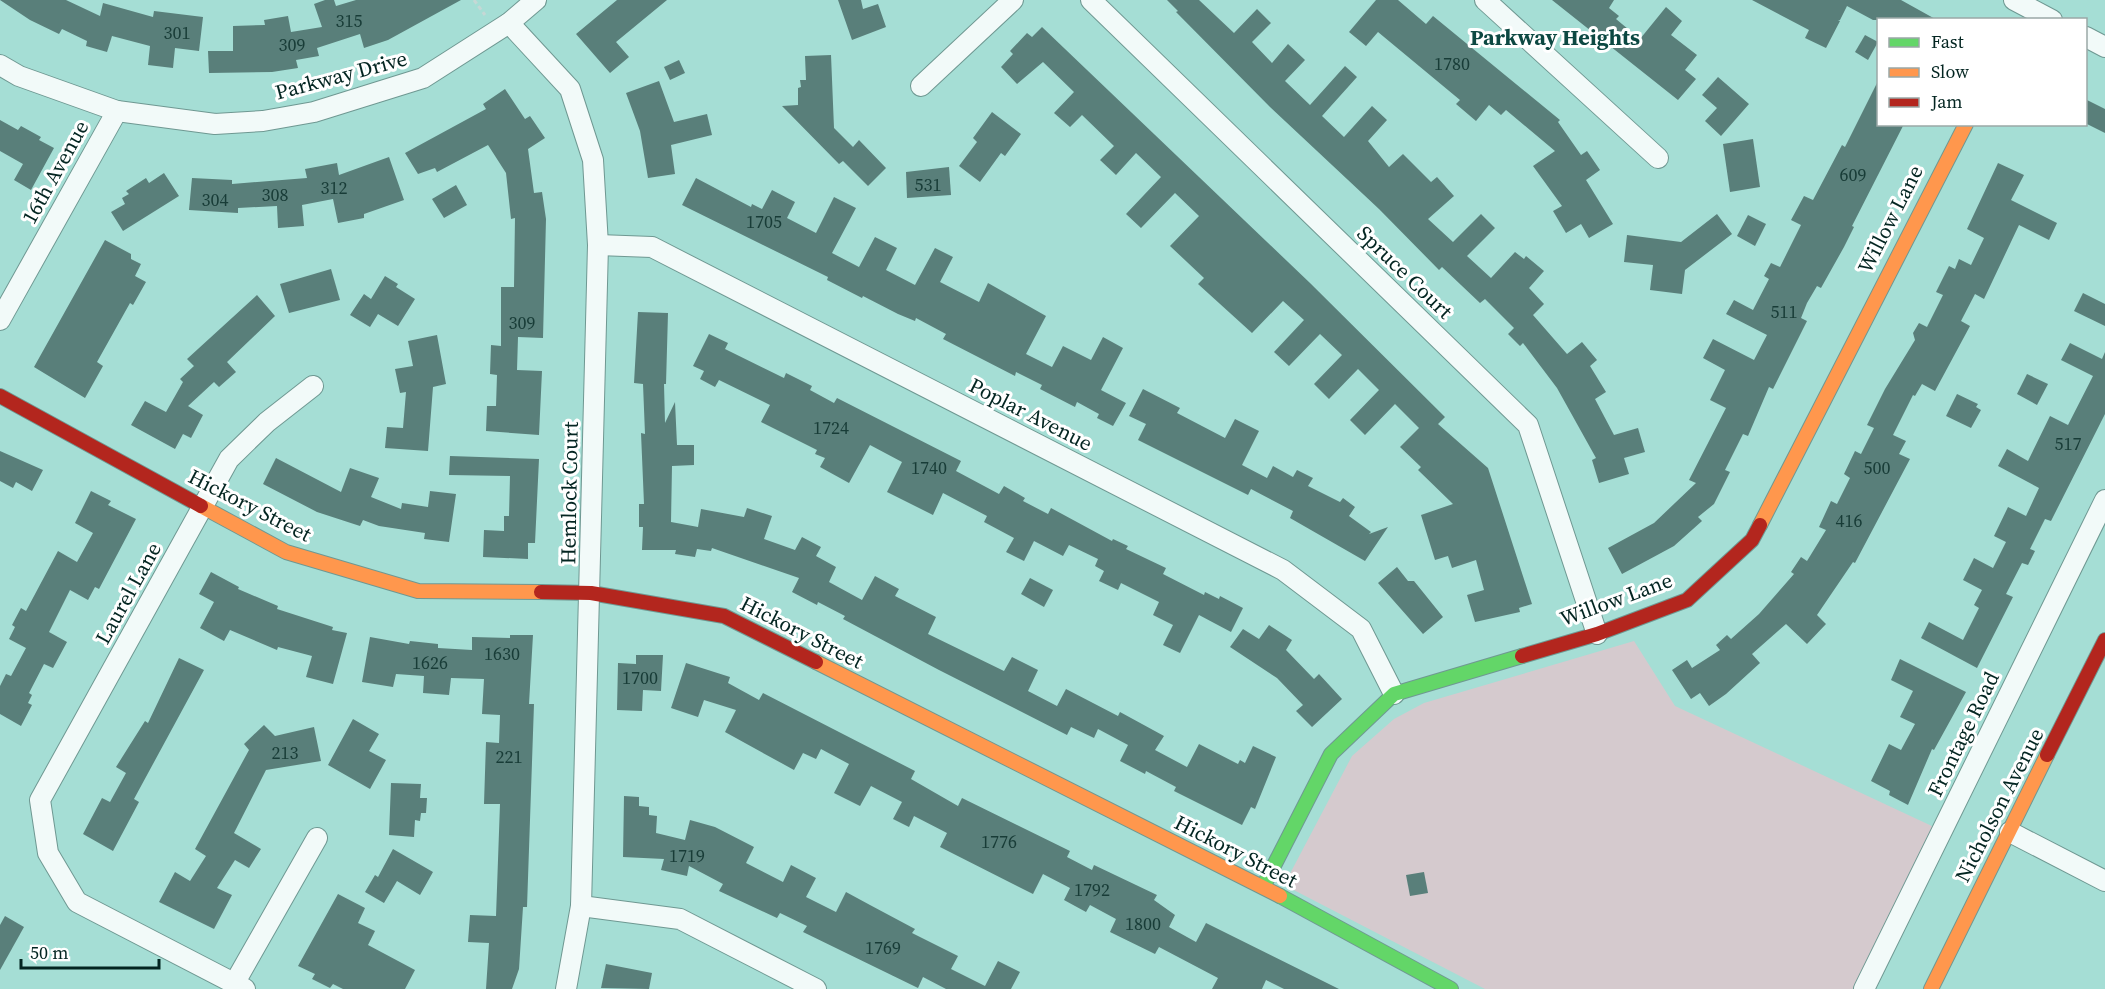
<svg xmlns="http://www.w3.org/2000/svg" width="2105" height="989" font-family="'Source Serif 4',serif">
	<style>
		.green { fill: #d5cace }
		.building { fill: #597f7a }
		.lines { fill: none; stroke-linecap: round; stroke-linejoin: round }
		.street-casing { stroke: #6f9892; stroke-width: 22 }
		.fast-casing { stroke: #6f9892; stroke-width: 16 }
		.slow-casing { stroke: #6f9892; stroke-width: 16 }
		.jam-casing { stroke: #6f9892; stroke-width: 16 }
		.path { stroke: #c5d8d5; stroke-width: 3; stroke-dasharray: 4.5 3; stroke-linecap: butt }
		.street { stroke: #f2faf9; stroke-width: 20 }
		.fast { stroke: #63d668; stroke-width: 14 }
		.slow { stroke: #ff974d; stroke-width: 14 }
		.jam { stroke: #b3261e; stroke-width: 14 }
		.labels { text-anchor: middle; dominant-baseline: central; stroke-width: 6; stroke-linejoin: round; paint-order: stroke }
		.number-label { font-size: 18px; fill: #183c37 }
		.street-label { font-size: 21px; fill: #032521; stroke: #fff }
		.neighbourhood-label { font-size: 22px; font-weight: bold; fill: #0c4842; stroke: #fff }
	</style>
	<rect width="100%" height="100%" fill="#a5ded5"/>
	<path class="green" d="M1634,641L1675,706L1934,827L1853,989H1485L1284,885L1352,756L1394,719L1424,703Z"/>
	<g class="building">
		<path d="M0,0H66L100,16L103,3L153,17L154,11L203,17L199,51L175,48L173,68L148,65L150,46L112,36L107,52L86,46L87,41L62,29L59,34L30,20Z"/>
		<path d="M325,0H334L336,6L356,0H461L388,40L364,48L360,34L317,48L319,56L296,60L298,68L272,72L209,73L208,51H233V26L265,25L264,20L288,16L291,32L322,27L314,4Z"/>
		<path d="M617,0H667L616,42L629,57L610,73L576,34Z"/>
		<path d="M838,0H861L863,9L878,4L886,27L852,40Z"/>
		<path d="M1167,0H1199L1234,33L1257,9L1271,23L1252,42L1272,63L1288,44L1305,60L1285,81L1310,105L1345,66L1357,77L1322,116L1344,137L1372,106L1387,120L1368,141L1389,167L1403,154L1431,182L1437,177L1454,196L1428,219L1453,242L1481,214L1495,228L1467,256L1491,278L1515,252L1524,259L1526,256L1544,271L1529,288L1544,304L1533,315L1567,354L1582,342L1597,360L1590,366L1606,392L1595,399L1614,435L1638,428L1645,452L1624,458L1629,474L1599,483L1592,460L1596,458L1557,388L1523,343L1520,346L1508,334L1514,328L1485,299L1480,303L1442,267L1439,270L1379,209L1270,107L1176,12L1178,11Z"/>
		<path d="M1376,0H1398L1426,24L1433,16L1560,120L1558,122L1581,155L1587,151L1600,170L1586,180L1613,224L1589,238L1581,224L1566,233L1553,211L1562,206L1533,166L1555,151L1506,110L1501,115L1489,105L1476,121L1456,104L1460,100L1378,32L1366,46L1349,32Z"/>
		<path d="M1552,0H1614L1609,8L1619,16L1616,19L1640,39L1666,7L1682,21L1671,35L1697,55L1685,70L1696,79L1678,100Z"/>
		<path d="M1752,0H1901L1937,20H1873L1847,6L1840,20H1838L1840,21L1826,48L1805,38L1809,30Z"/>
		<path d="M1042,27L1310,283L1445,417L1438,424L1488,468L1532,604L1519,608L1520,612L1475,622L1467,595L1484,590L1476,560L1452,568L1448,556L1435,560L1421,515L1453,504L1418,470L1421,467L1400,447L1419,428L1395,404L1365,435L1350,420L1379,390L1358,369L1329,399L1314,384L1342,355L1320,334L1289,366L1274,352L1304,320L1283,301L1252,333L1198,284L1204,278L1170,246L1199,216L1175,193L1141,228L1126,214L1161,177L1136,153L1116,175L1100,160L1114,146L1082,115L1070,127L1054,113L1074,92L1043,62L1017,84L1001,67L1013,54L1010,51L1027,33L1032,37Z"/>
		<path d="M1865,35L1878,42L1868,60L1855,52Z"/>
		<path d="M831,55L834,128L853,147L859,140L886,168L868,186L843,161L839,164L782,106L798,105V88L801,87L800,80H806L805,56Z"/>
		<path d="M679,60L685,73L670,80L664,67Z"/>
		<path d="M1718,77L1749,104L1721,136L1705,121L1717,108L1702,95Z"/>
		<path d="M659,81L674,122L707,114L712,135L671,145L675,174L648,178L640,131L626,93Z"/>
		<path d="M1878,81V124H1904L1852,226L1854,227L1844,247L1821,288L1817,286L1807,303L1801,318L1807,321L1773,389L1769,387L1748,436L1743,434L1725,470L1730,472L1714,504L1698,517L1702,521L1674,546L1622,574L1608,548L1654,523L1696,483L1689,480L1726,408L1710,400L1725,370L1703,358L1713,339L1754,360L1767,335L1726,314L1734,300L1753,310L1769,279L1764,276L1771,263L1780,267L1801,225L1791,220L1804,196L1813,200L1842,145L1845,147Z"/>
		<path d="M505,89L525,119L530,116L545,138L528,149L534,193L542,192L546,219L543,338L518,337L517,370L542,371L539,435L486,431L487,406H496L497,375L490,374L491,345L501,346V287H514L515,218L511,219L506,173L488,145L437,172L435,168L418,174L405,153L486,109L483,104Z"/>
		<path d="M2085,99L2105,109V133L2085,123Z"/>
		<path d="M992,112L1021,134L1005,156L1001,153L980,182L959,166L977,142L973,138Z"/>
		<path d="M0,120L18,130L21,126L41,137L39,140L54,148L31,190L14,180L23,164L0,151Z"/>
		<path d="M1753,139L1760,187L1730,192L1723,144Z"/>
		<path d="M389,157L404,200L364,214V218L338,223L333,199L302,205L304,226L278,228L277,206L238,208V213L189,210L192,178L232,180V184L307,178L305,169L337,163L339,175Z"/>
		<path d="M1998,163L2024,175L2011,200L2057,223L2049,240L2019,225L1984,299L1975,294L1961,321L1970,326L1935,391L1922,384L1915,396L1913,395L1893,435L1906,441L1899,454L1910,459L1855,563L1853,562L1817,615L1826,624L1807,644L1786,624L1752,654L1760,663L1726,694L1709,706L1700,693L1691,699L1672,670L1687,660L1692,668L1720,650L1716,645L1727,635L1731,639L1759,614L1794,574L1791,572L1801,557L1807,561L1826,530L1819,527L1831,501L1837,504L1850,478L1844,474L1855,451L1861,454L1874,428L1867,425L1885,389L1915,340L1913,333L1919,323L1927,327L1943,295L1936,292L1949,266L1955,269L1959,259L1971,265L1984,238L1967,229Z"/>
		<path d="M949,167L951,195L907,198L906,172Z"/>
		<path d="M164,173L179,196L123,231L111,212L125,204L122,198L129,194L126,191L146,178L149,183Z"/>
		<path d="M696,178L751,207L752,204L762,209L772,190L795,202L787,218L816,233L834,197L856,208L832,253L859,267L875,237L897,248L886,270L915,285L935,248L953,257L940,282L979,302L988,283L1046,316L1026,354L1052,367L1063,346L1091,360L1103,337L1123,348L1101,390L1126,403L1113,426L1097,418L1099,414L1077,402L1075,407L1040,389L1042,385L1016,372L1015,376L943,339L946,334L916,318L915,321L898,314L863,296L862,298L827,280L828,277L682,205Z"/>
		<path d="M456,185L467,205L444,218L432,199Z"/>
		<path d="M1717,214L1732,234L1685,270L1682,294L1650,290L1653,265L1624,262L1627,235L1681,242Z"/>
		<path d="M1748,215L1766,224L1755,246L1737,236Z"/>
		<path d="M105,240L131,254V259L141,264L135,276L146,282L133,305L130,303L97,362L103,366L85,398L34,367Z"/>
		<path d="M331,269L340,300L289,313L280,284Z"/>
		<path d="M385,276L398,284L396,287L415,299L398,326L378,314L370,327L350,315L364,294L371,299Z"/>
		<path d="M2083,293L2105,304V326L2074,311Z"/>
		<path d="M257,295L275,316L227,362L236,372L219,387L214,382L188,406L203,415L191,438L183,434L175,449L131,425L145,401L166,412L183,382L180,379L194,366L187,359Z"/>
		<path d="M638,312L668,313L666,384H664L665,423L675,402L677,445H694V465L672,466L671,522L698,527L701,509L744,517L747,508L772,516L764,539L795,550L802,537L821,547L816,556L836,567L829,582L862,600L875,576L899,589L895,596L936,617L928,634L1004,671L1012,657L1038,670L1028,691L1057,706L1066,689L1118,716L1120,712L1164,736L1155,750L1187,767L1199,744L1238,764L1240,760L1245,763L1253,746L1276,757L1255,809L1251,807L1242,825L1174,791L1176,787L1146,771L1145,774L1120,761L1128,745L1098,729L1094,738L1071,727L1067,735L939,670L843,619L845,616L818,602L817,605L792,592L799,578L712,548L711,551L697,549L695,557L675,554L676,550H642L643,527H639V504H644L641,433L645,434L643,384L634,383Z"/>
		<path d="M709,334L728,343L725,349L784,378L786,373L812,386L810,390L834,403L837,398L961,461L956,471L999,494L1004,486L1025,498L1023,501L1048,514L1051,508L1112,541L1113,539L1128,546L1126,549L1166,568L1163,574L1204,595L1205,592L1219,599L1220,596L1243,608L1231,632L1199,615L1180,653L1163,645L1173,625L1153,615L1159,602L1121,583L1118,590L1099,581L1104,571L1095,566L1098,559L1069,545L1063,556L1034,541L1024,561L1006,552L1014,538L984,522L987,516L943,493L933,515L887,492L902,462L870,445L849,483L820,467L825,458L815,454L817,450L761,422L770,405L719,380L715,387L700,379L704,371L693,366Z"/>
		<path d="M437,335L446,384L433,387L428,451L385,448L387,427L403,428L406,392L400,393L395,369L413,366L408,341Z"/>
		<path d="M2070,343L2102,359L2105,352V414L2051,521L2045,519L2030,549L2035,551L2028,565L2022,563L2006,594L2013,597L1977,668L1921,638L1929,622L1963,640L1979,608L1974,605L1982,590L1963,580L1974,558L1993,568L2006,542L1994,536L2008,507L2026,516L2039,488L1998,466L2007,449L2028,461L2050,416L2068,425L2093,376L2061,360Z"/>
		<path d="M2027,374L2048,384L2037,405L2017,394Z"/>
		<path d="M1143,389L1180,408L1177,413L1225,438L1235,419L1259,431L1242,465L1267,478L1273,466L1293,477L1297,470L1313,478L1308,486L1340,502L1343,498L1355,507L1349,516L1371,532L1369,534L1388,527L1365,561L1290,518L1293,511L1251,489L1248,495L1138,440L1146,424L1129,416Z"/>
		<path d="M1957,394L1978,404L1976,407L1981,410L1971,428L1946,416Z"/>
		<path d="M0,451L43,470L32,491L16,482L13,488L0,481Z"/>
		<path d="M450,456L539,459L535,543H528V559L483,557L484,530L504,531V516H509L510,476L449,475Z"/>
		<path d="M276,458L341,492L350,468L379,478L371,497L401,509L402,503L428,507L430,491L456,494L449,542L424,539L425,533L379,526L363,520L360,526L317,512L263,484Z"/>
		<path d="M91,491L111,501L108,505L136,519L99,589L95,587L88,600L70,590L49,632L67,642L53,668L44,664L29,693L32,695L28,703L32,705L21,726L0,714V686L6,674L11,676L26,648L9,639L15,627L12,625L21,608L26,611L58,551L77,562L93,533L75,523Z"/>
		<path d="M1397,567L1408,581H1414L1443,617L1423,634L1378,583Z"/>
		<path d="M211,572L239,587L238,589L278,606L277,609L333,627L332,630L347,633L333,684L306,677L312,656L278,647L277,650L230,630L224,641L200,628L214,602L199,594Z"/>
		<path d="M1030,578L1053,590L1044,607L1021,594Z"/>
		<path d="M1269,625L1292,640L1286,650L1314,679L1319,674L1342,699L1312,727L1296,711L1303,705L1277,678L1230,647L1243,629L1259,639Z"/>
		<path d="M510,635H533L529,704H534L527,907H523L519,969L512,989H486L489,943L468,942L470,915L496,916L500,804H484L486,742L499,743L500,715L482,714L484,679L451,678L449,695L423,693L424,676L396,674L393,687L362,682L370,637L409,644L410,641L438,644V648L472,650V637L510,638Z"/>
		<path d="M636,655H663L661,691L643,690L642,711L617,710L618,663L636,664Z"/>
		<path d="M179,658L204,670L134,799L139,802L113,851L83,834L102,798L110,802L126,773L116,767L145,721L148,723Z"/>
		<path d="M1900,659L1966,692L1934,750L1932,749L1908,805L1889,795L1890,791L1871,781L1889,744L1901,750L1915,724L1900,717L1913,691L1891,680Z"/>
		<path d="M686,663L730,677L728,683L759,700L763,693L915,771L911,779L958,806L962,798L1070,851L1067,857L1092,870L1094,865L1157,895L1154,900L1175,915L1169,927L1196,942L1206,923L1339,989H1284L1266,980L1262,989H1212L1218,978L1159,947L1155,954L1110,932L1116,919L1090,905L1086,912L1064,900L1070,888L1043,874L1033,894L940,847L947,833L914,816L909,827L893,819L902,802L871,786L860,806L834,793L849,764L821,749L816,759L803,753L794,770L725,732L736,710L704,700L698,717L671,708Z"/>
		<path d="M353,719L379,734L369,751L386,760L370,789L328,765Z"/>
		<path d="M264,725L275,736L314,727L321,761L266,770L234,833L261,849L249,868L235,860L217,888L232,895L214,929L159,902L175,872L190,881L206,856L195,849L249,750L244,744Z"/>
		<path d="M391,783L421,784L420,798H427L426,813H421L420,821L415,820L414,837L389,835Z"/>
		<path d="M624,796L639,797V806L649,807V815L657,816L656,833L685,840L690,820L715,827L754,847L746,863L783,882L791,865L816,878L806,897L836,912L846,892L870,905L915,929L912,933L958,956L951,969L985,986L998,961L1020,972L1011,989H946L923,977L918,988L803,932L807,926L780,913L777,918L719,891L723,884L689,866L687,876L661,870L664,859L623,857Z"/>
		<path d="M393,849L433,872L420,895L397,881L384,903L365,892L375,875L378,877Z"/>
		<path d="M1424,872L1428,893L1410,896L1406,875Z"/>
		<path d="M338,894L365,908L358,923L375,931L368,945L415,970L405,989H343L333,984L330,988L312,979L315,974L298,966Z"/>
		<path d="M5,916L24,927L0,970V925Z"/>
		<path d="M606,964L652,973L649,989L601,988Z"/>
	</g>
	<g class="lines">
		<defs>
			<g id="street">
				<path d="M1091,0L1528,425L1597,634"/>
				<path d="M1485,0L1658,158"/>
				<path d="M2014,0L2052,20"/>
				<path d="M509,23L570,89L593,160L598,245L581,906L566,989"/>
				<path d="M2086,37L2105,47"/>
				<path d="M0,65L19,76L117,111L215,124L263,121L314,112L423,78L509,23L536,0"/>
				<path d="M921,86L1013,0"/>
				<path d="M598,245L652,247L1283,570L1361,629L1394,694"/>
				<path d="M0,320L117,111"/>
				<path d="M2010,832L2105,881"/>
				<path d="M581,906L680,919L816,989"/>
				<path d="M234,984L317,838"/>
				<path d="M245,989L77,902L48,853L40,800L229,459L267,422L313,386"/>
				<path d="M1864,989L2105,500"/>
			</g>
			<g id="fast">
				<path d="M1263,887L1331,754L1394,694L1522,656"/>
				<path d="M1280,896L1451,989"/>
			</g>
			<g id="slow">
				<path d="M201,506L286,552L418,591L541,592"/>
				<path d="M1760,525L1966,124"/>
				<path d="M816,662L1280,896"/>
				<path d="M1931,989L2047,755"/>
			</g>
			<g id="jam">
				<path d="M0,396L201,506"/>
				<path d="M541,592L591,593L724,616L816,662"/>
				<path d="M1522,656L1597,634L1687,600L1752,540L1760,525"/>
				<path d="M2047,755L2105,640"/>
			</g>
		</defs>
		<use href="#street" class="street-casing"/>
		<use href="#fast" class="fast-casing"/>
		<use href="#slow" class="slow-casing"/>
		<use href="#jam" class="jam-casing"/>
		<path class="path" d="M474,0L485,15"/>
		<use href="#street" class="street"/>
		<use href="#fast" class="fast"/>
		<use href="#slow" class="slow"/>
		<use href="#jam" class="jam"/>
	</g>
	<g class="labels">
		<g class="number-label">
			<text x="349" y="20">315</text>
			<text x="177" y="32">301</text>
			<text x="292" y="44">309</text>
			<text x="1452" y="63">1780</text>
			<text x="1853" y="174">609</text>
			<text x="928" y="184">531</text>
			<text x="334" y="187">312</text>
			<text x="275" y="194">308</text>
			<text x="215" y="199">304</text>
			<text x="764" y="221">1705</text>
			<text x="1784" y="311">511</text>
			<text x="522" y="322">309</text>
			<text x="831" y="427">1724</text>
			<text x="2068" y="443">517</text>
			<text x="929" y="467">1740</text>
			<text x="1877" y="467">500</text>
			<text x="1849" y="520">416</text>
			<text x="502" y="653">1630</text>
			<text x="430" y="662">1626</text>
			<text x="640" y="677">1700</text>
			<text x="285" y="752">213</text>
			<text x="509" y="756">221</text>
			<text x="999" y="841">1776</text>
			<text x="687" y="855">1719</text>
			<text x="1092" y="889">1792</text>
			<text x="1143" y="923">1800</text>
			<text x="883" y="947">1769</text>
		</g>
		<g class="street-label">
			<text transform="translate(341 75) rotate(-15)">Parkway Drive</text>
			<text transform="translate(55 172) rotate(-61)">16th Avenue</text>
			<text transform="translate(1890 219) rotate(-63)">Willow Lane</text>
			<text transform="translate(1405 272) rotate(44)">Spruce Court</text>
			<text transform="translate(1031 414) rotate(27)">Poplar Avenue</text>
			<text transform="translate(569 493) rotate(-89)">Hemlock Court</text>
			<text transform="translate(250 505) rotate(27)">Hickory Street</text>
			<text transform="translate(128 593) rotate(-61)">Laurel Lane</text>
			<text transform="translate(1616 599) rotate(-20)">Willow Lane</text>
			<text transform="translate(802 632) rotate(27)">Hickory Street</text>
			<text transform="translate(1963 734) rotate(-64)">Frontage Road</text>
			<text transform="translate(1999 805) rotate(-63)">Nicholson Avenue</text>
			<text transform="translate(1236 851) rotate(27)">Hickory Street</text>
		</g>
		<g class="neighbourhood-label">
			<text x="1555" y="37">Parkway Heights</text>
		</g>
	</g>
	<rect x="1877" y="18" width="210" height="108" fill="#ffffff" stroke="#9aa8a6" stroke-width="1.5"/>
	<rect x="1889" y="38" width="30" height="9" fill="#63d668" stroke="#9aa8a6" stroke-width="1.5"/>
	<text x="1931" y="48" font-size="18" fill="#032521">Fast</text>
	<rect x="1889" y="68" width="30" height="9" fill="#ff974d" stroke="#9aa8a6" stroke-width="1.5"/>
	<text x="1931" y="78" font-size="18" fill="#032521">Slow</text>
	<rect x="1889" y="98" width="30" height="9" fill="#b3261e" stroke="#9aa8a6" stroke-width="1.5"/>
	<text x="1931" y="108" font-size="18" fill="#032521">Jam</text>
	<path d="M21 959v9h138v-9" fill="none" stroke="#032521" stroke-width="3"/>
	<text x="30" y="959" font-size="18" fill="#032521" stroke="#ffffff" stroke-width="4.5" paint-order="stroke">50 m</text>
</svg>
